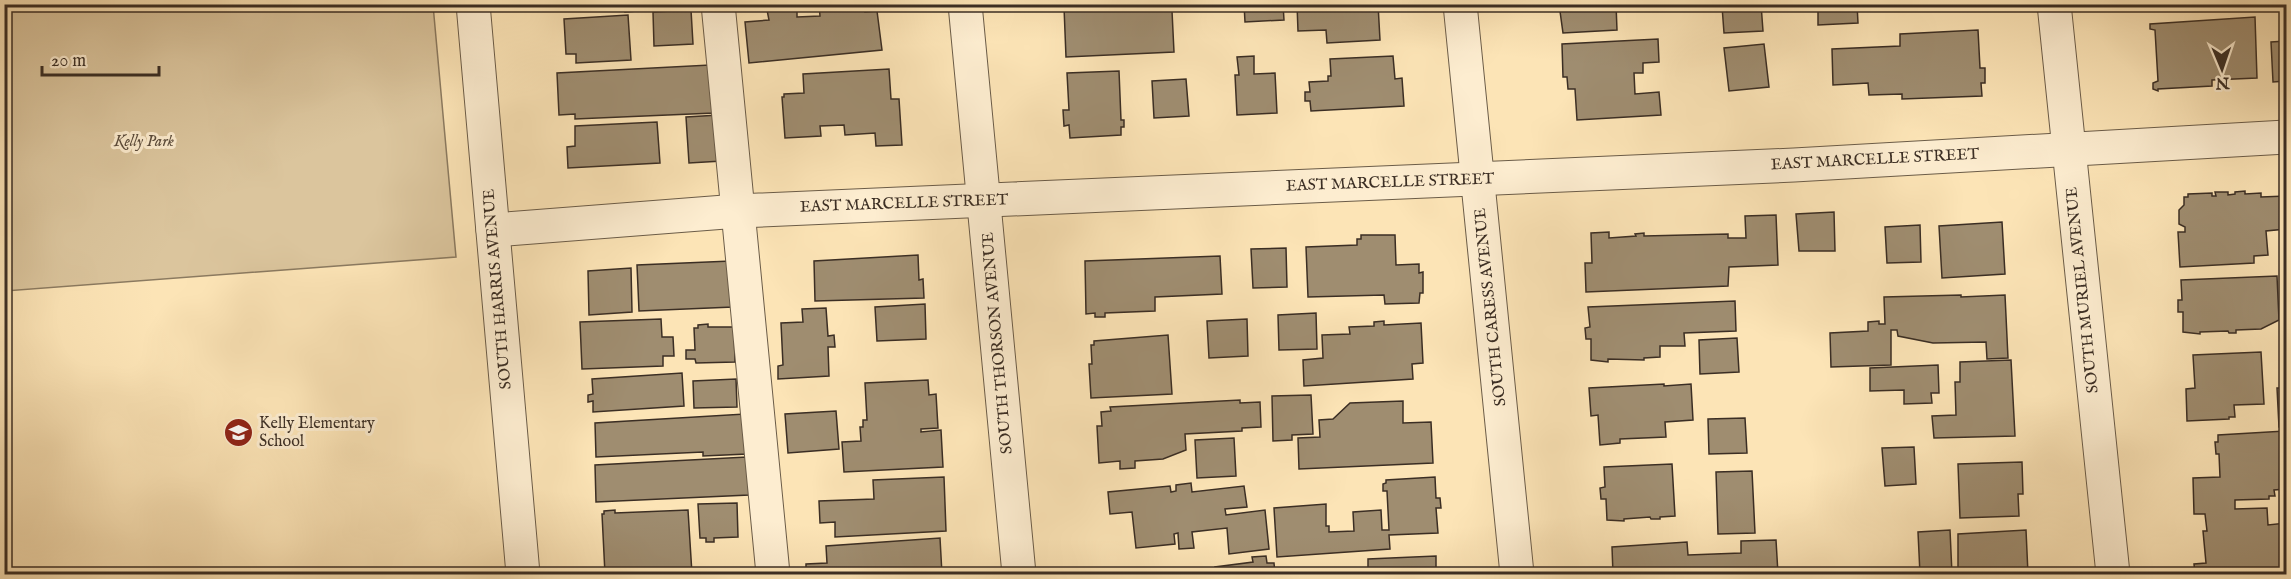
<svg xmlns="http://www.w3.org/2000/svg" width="2291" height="579" font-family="'IM FELL English',serif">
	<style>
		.green { fill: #dbc59d; stroke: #8b7a60; stroke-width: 1.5 }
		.building { fill: #9f8d70; stroke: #3b2e24; stroke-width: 1.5 }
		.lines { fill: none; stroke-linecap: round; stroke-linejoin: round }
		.minor-casing { stroke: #6b5c48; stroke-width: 35 }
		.minor { stroke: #fdedd0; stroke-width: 33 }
		.labels { text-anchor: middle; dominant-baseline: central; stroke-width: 6; stroke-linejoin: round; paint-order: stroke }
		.park-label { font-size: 16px; font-style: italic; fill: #5b4c3c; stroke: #fdedd0 }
		.street-label { font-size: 16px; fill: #3b2e24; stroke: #fdedd0 }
		.poi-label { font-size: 16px; fill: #3b2e24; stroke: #fdedd0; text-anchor: start }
	</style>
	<rect width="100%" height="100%" fill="#fce4b6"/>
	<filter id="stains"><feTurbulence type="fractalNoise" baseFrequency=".00333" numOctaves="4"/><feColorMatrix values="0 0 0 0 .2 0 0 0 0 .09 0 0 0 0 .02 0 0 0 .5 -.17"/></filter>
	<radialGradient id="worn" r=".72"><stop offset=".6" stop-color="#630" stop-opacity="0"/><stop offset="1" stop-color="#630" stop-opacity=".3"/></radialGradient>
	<path class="green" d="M5,4L433,5L456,257L5,291Z"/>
	<g class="building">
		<path d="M625,4H704V6L625,12Z"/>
		<path d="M771,4H813V9L797,11V17L820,16L819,4H865V12L877,11L882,50L749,63L745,22L769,20L767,10H772Z"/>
		<path d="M1089,4H1170V11H1172L1174,52L1066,57L1064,7Z"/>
		<path d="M1244,4H1283L1284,20L1245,22Z"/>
		<path d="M1297,4H1378L1380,40L1327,43L1326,30L1298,31Z"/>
		<path d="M1559,4H1616L1617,30L1563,33Z"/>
		<path d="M1761,4L1763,31L1724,33L1722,6Z"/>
		<path d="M1818,4H1857L1858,23L1818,25Z"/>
		<path d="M691,10L693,44L654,46L653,12Z"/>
		<path d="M628,15L631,60L576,63V54H566L564,19Z"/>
		<path d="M2255,17L2257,78L2212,80V86L2158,89V91L2153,89V83L2158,81L2155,30L2150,29V24Z"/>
		<path d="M1978,30L1980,68H1985V83H1981L1982,96L1902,99V94L1869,95L1868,83L1833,85L1832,49L1900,46V34Z"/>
		<path d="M1658,39L1659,62L1643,63V73H1634L1635,94L1659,92L1661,115L1577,120L1575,89H1568L1567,77H1563L1562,44Z"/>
		<path d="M2286,41V81L2273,82L2271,42Z"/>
		<path d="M1764,44L1769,87L1729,91L1724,48Z"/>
		<path d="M1254,56V74L1275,73L1277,113L1237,115L1235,75H1239L1237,57Z"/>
		<path d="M1393,56L1395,79L1402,78L1404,106L1311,111L1310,101H1305V92H1310L1309,82L1328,81V76H1331L1330,59Z"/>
		<path d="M710,65L714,113L575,119V114L559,115L557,73Z"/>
		<path d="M889,69L891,99H899L902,145L876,146L875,133L845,135L844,125L820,126L821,136L785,138L782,97H784V94L804,93L803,74Z"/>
		<path d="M1119,71L1121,120H1124V127H1121V135L1070,138L1069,125L1064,126L1063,110H1069L1067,73Z"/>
		<path d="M1186,79L1189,116L1154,118L1152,81Z"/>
		<path d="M719,115L722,161L689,163L686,117Z"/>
		<path d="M657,122L660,163L568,168L567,147L575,146V126Z"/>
		<path d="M2245,191V194L2261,193V197L2286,196V229L2266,231L2268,255L2254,256V263L2180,267L2178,232H2185V227L2179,224V210L2184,205V197H2188V194L2212,193V196H2216L2215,192H2228V195L2235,194V192Z"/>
		<path d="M1834,212L1835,251H1799L1796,214Z"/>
		<path d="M1776,215L1778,265L1729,267L1728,286L1586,292L1585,263H1592L1591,233L1609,232V238L1636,236L1635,234L1644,233V236L1728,234V238H1746L1745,216Z"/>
		<path d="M2002,222L2005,274L1942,278L1939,226Z"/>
		<path d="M1920,225L1921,262L1887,263L1885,227Z"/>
		<path d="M1361,235H1395L1396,265L1419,264V273L1423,272V293H1420L1419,303L1385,304L1384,295L1308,297L1306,247L1357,245V239H1361Z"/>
		<path d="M1286,248L1287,287L1253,288L1251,249Z"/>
		<path d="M918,255L919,280L923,279L924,298L815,301L814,261Z"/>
		<path d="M1220,256L1222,294L1155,297V311L1105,313V317H1095V313L1086,314L1085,261Z"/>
		<path d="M731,261L733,307L639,311L637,265Z"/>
		<path d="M631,268L632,312L589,315L588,271Z"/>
		<path d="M2277,276L2279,320L2261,329L2236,330V333H2229L2228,331L2200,332V334L2183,332V312H2178V300H2182L2181,280Z"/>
		<path d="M1961,295V297L2005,295L2008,358L1987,359L1986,342L1933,343L1898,336L1897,330H1891V365L1831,367L1830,333L1868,331V322L1879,321V324H1885L1884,297Z"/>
		<path d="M1735,301L1736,331L1684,333L1685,346H1660V357L1644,358V360L1608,359V362L1591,360V339H1586L1585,328L1590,327L1588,307Z"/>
		<path d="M925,304L926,339L877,341L875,307Z"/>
		<path d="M826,308L828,336L834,335L835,347H828L829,376L778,379V366L783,365L781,323L803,322L802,309Z"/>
		<path d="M1316,313L1317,349L1279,350L1278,315Z"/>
		<path d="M661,319L662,337H673L674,356H663V366L582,369L580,322Z"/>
		<path d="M1247,319L1248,356L1209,358L1207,321Z"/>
		<path d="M1384,321V325L1421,323L1423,363L1412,364L1413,379L1304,386L1303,360L1323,358L1322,335L1350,334L1349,327L1374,326V322Z"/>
		<path d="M708,324V327H734L735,362L696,363L695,359H686V350H695L694,328H698V325Z"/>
		<path d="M1168,335L1172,394L1091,398L1089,364H1092L1091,345H1094V341Z"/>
		<path d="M1737,338L1739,372L1700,374L1699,340Z"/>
		<path d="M2261,352L2264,404L2234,405L2235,417H2229V419L2187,421L2186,389L2195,388L2193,355Z"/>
		<path d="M2011,360L2015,436L1934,438L1932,416L1956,415L1955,382H1960V362Z"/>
		<path d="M1938,365L1939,393H1931L1932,403L1904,404V390L1870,391V368Z"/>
		<path d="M682,373L684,406L593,412V401L588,402V395L593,394L592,379Z"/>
		<path d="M736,379L737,407L694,408L693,381Z"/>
		<path d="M928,380L929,395L936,394L938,428L921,429V432L941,430L943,467L844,472L842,442L861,441L860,427H863V420H867L865,383Z"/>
		<path d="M1664,384V386L1691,384L1693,420L1665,422L1666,437L1620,439V443L1600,445L1598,415L1591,416L1589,388Z"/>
		<path d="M2277,388H2286V426L2279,427Z"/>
		<path d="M1311,395L1313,434L1292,435V440L1273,441L1272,396Z"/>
		<path d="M1240,400V403L1260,402L1261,427L1242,428V431L1185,434L1186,450L1163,459L1135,461V468L1120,469V461L1099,463L1097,426H1102L1101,412L1111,411L1110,407Z"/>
		<path d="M1403,401V423L1431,422L1433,463L1299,469L1298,438L1320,437L1319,420L1333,419L1350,403Z"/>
		<path d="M836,411L839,449L788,453L785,414Z"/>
		<path d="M745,414L747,454L703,456V452L596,457L595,423Z"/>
		<path d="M1745,418L1747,453L1709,454L1708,419Z"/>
		<path d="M2285,431L2286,489L2274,490L2275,496H2269V499L2235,500V509L2267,508L2268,525L2286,523V571L2273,573V574H2195L2194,564L2206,563L2203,531H2207L2205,514H2194L2193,478L2220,477L2219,454H2216L2215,442H2218V435Z"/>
		<path d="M1234,438L1236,476L1197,478L1195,440Z"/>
		<path d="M1914,447L1916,484L1885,486L1882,448Z"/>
		<path d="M747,457L749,495L596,502L595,465Z"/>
		<path d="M2022,462L2023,494H2018L2019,516L1960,518L1958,464Z"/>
		<path d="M1672,464L1675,516L1660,517V519H1651L1650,517L1624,519V521L1607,520L1606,499H1601L1600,488L1605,487L1604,467Z"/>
		<path d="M1752,471L1755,533L1718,534L1716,472Z"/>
		<path d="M944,477L946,531L835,537V522L820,523L819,501L874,499L873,480Z"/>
		<path d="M1435,477L1436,498H1440L1441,508H1436L1438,533L1389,535L1390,549L1277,557L1274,508L1326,504V526H1329V532L1354,531L1353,512L1381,510L1382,530H1389L1387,491H1383V484L1386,483V480Z"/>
		<path d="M1191,483L1192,492L1244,486L1247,507L1225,509L1226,515L1265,510L1269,549L1229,554L1227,528L1192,532L1194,548L1179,549L1178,533L1174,534L1175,544L1136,548L1132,512L1110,514L1108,492L1170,486L1171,492L1176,491V485Z"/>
		<path d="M737,503L738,537L714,538V542H706V538H700L698,504Z"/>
		<path d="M615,510V513L688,510L692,574H605L602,514H604V511Z"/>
		<path d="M1950,530L1952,574H1920L1918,532Z"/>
		<path d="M2026,530L2028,574H1958V534Z"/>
		<path d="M940,538L942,574H806V564L827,563L826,546Z"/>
		<path d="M1776,540L1778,574H1613L1612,547L1687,542L1688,555L1741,553V541Z"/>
		<path d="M1266,556L1267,563H1274L1275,574H1216L1215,567L1253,562L1252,557Z"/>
		<path d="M1436,556V574H1368V559Z"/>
		<path d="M1164,568L1165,574H1112V573Z"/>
		<path d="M1920,572V574H1882Z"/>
	</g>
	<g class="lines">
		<defs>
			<g id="minor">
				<path d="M473,4L523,574"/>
				<path d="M718,4L773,574"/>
				<path d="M965,4L1019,574"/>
				<path d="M1460,4L1517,574"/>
				<path d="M2054,4L2113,574"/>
				<path d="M493,230L738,211L1794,165L2286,137"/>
			</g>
		</defs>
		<use href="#minor" class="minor-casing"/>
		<use href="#minor" class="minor"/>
	</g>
	<defs>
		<symbol id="school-disc" viewBox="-11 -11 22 22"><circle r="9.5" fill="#8f2418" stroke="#fdedd0"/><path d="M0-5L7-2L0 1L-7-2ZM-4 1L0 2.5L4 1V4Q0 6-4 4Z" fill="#fff"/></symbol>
	</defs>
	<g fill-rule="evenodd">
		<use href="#school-disc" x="222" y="416" width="33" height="33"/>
	</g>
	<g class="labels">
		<g class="park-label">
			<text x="144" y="142">Kelly Park</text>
		</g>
		<g class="street-label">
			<text transform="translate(1875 160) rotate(-3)">EAST MARCELLE STREET</text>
			<text transform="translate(1390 183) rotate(-2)">EAST MARCELLE STREET</text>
			<text transform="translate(904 204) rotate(-2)">EAST MARCELLE STREET</text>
			<text transform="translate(498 289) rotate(-95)">SOUTH HARRIS AVENUE</text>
			<text transform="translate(2083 290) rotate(-96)">SOUTH MURIEL AVENUE</text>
			<text transform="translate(1491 307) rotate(-96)">SOUTH CARESS AVENUE</text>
			<text transform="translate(998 343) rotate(-95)">SOUTH THORSON AVENUE</text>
		</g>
		<g class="poi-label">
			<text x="259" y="424">Kelly Elementary<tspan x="259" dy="18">School</tspan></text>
		</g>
	</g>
	<rect width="2291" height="579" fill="none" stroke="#fce4b6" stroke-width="24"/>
	<rect x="6" y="6" width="2279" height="567" fill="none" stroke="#3b2e24" stroke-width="3"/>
	<rect x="12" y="12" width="2267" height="555" fill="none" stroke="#3b2e24" stroke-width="1.5"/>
	<g transform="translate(2222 69) rotate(178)" stroke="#fdedd0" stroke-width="4.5" paint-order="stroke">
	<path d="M0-4.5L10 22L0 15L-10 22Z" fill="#3b2e24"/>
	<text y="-9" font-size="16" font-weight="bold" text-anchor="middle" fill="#3b2e24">N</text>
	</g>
	<path d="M42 66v9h117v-9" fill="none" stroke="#3b2e24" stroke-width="3"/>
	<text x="51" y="66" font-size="18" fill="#3b2e24" stroke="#fdedd0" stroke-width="4.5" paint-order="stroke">20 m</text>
	<rect width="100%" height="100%" filter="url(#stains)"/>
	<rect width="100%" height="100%" fill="url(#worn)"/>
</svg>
